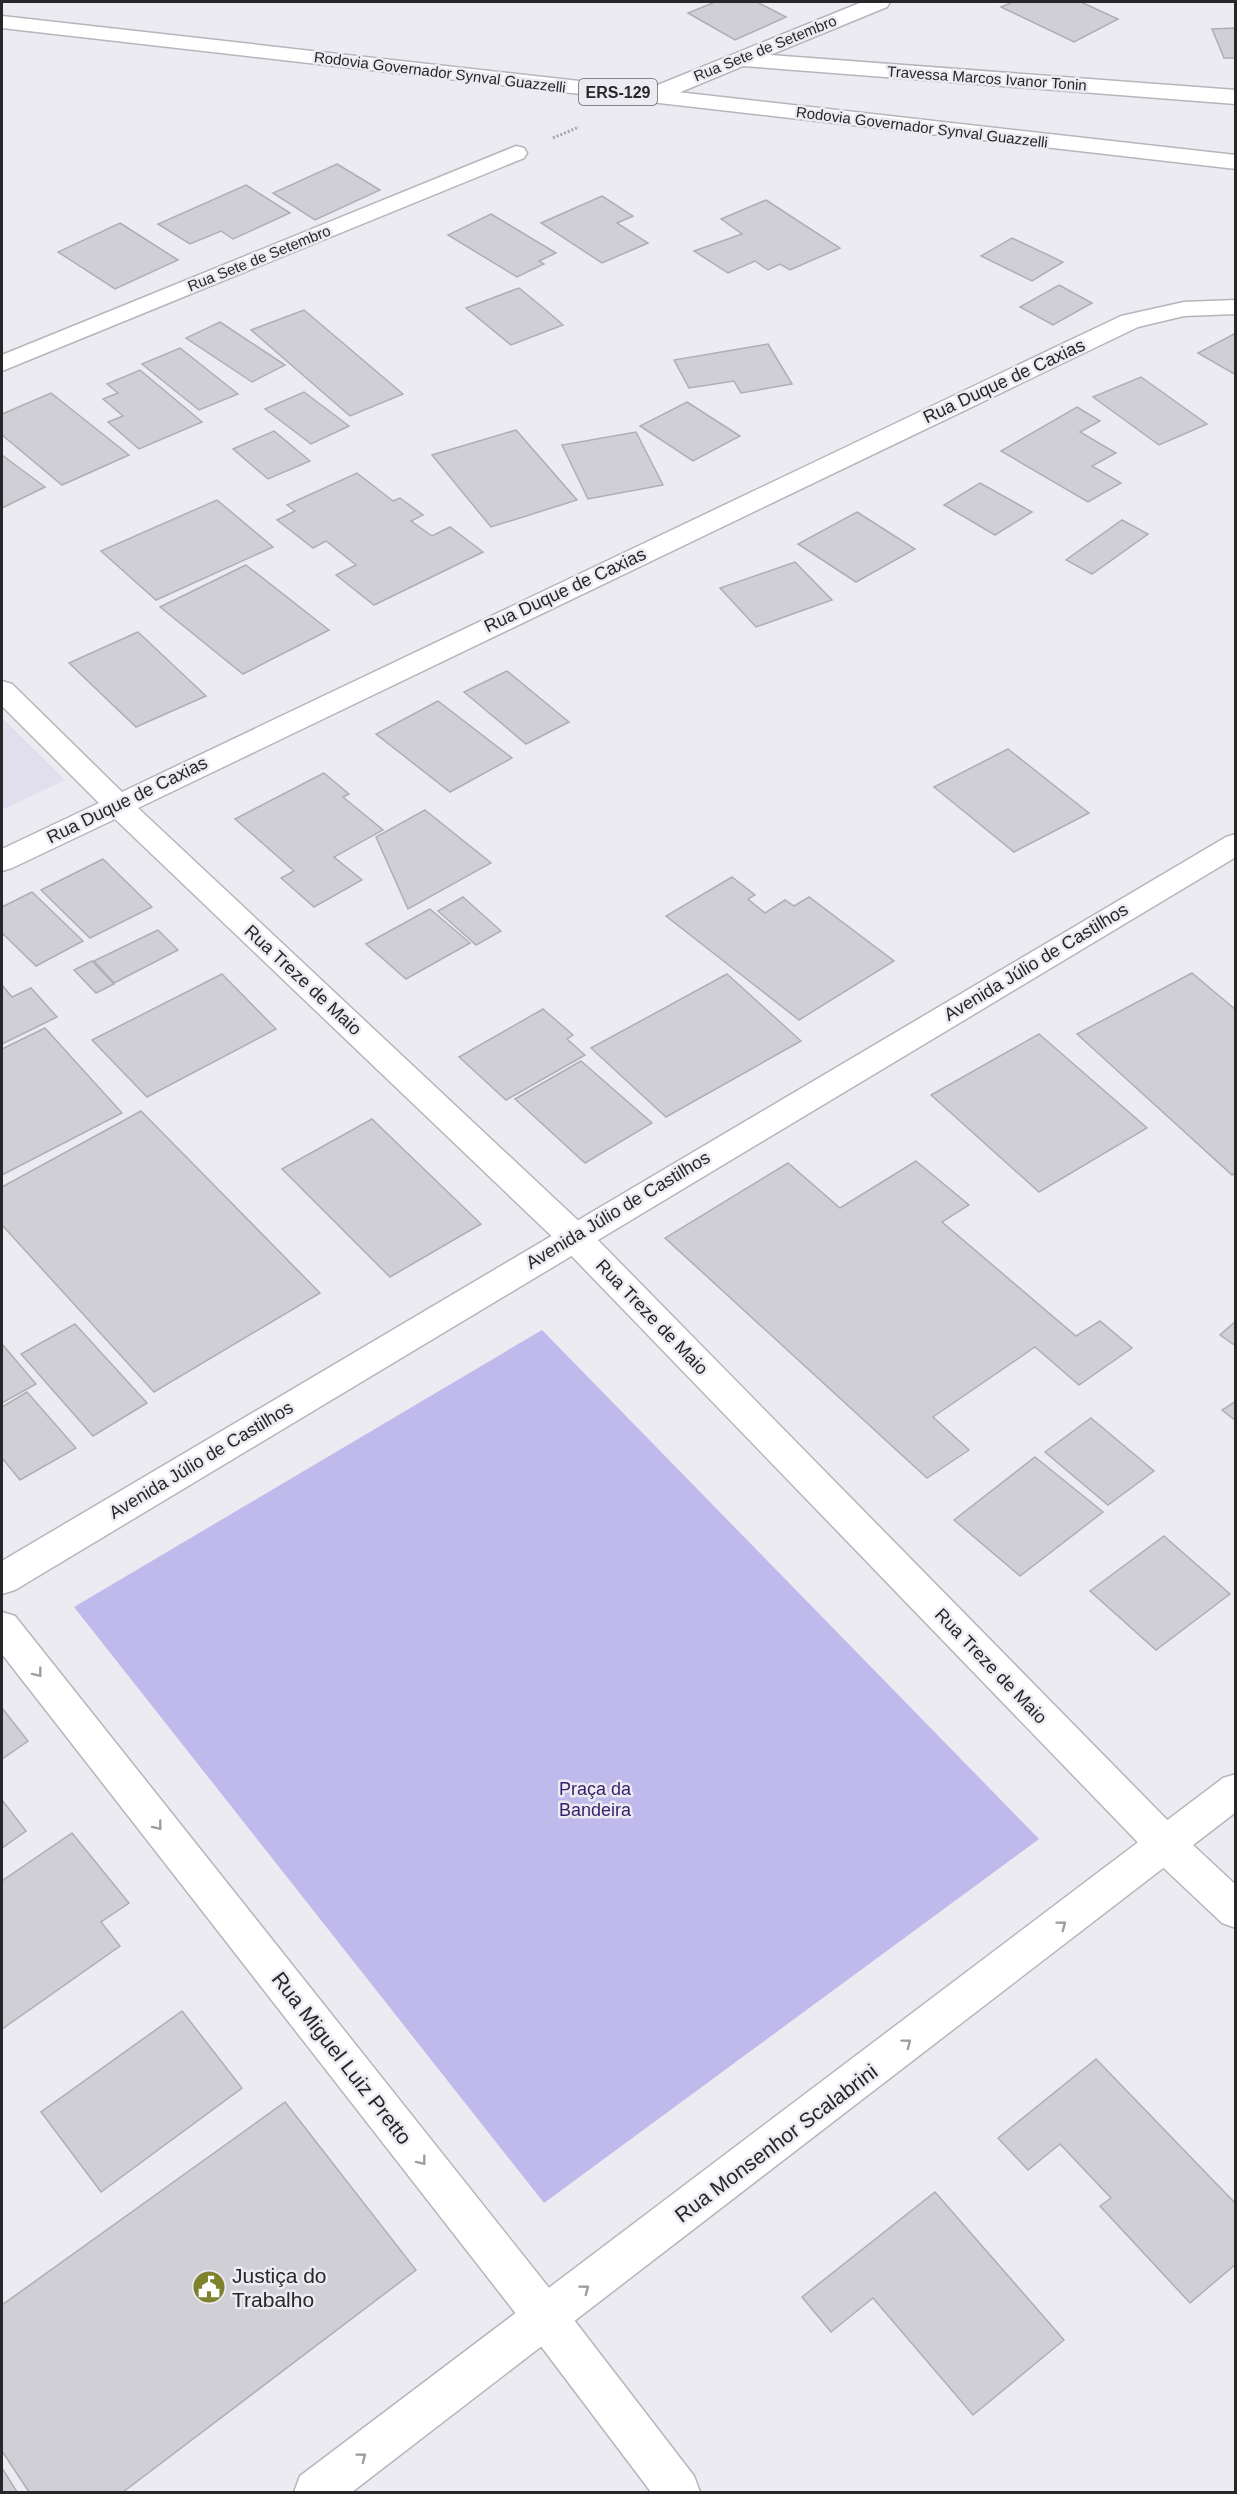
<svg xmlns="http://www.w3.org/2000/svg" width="1237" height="2494" font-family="Helvetica,sans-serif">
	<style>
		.built { fill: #e1dfed }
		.green { fill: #c0baec }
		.building { fill: #d0cfd6; stroke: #afaeb4; stroke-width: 1.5 }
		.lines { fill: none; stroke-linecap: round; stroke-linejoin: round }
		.street-casing { stroke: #b6b5bb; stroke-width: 3 }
		.secondary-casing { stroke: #b6b5bb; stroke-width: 3 }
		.primary-casing { stroke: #b6b5bb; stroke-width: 3 }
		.path { stroke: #a6a5aa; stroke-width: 3; stroke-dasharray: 2 2; stroke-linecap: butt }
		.street { fill: #fff; fill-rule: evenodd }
		.secondary { fill: #fff; fill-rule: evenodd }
		.primary { fill: #fff; fill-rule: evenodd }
		.oneway { stroke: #9e9e9f }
		.labels { text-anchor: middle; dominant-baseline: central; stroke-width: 5; stroke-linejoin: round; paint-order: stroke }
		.far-street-label { font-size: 15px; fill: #272729; stroke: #ecebf1 }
		.shield { fill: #ecebf1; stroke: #626265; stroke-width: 1.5 }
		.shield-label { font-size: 16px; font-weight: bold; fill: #272729 }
		.street-label { font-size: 18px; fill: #272729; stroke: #ecebf1 }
		.park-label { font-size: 18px; fill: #351e6c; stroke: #ecebf1 }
		.near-street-label { font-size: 21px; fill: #272729; stroke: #ecebf1 }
		.near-poi-label { font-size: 21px; fill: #272729; stroke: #ecebf1; text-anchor: start }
	</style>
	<rect width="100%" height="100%" fill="#ecebf1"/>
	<path class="built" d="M2,718L65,780L2,810Z"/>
	<path class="green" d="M542,1330L1039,1839L544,2203L74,1607Z"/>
	<g class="building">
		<path d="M715,2H757L786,17L735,40L688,13Z"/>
		<path d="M1013,2H1081L1118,19L1074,42L1001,7Z"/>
		<path d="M1236,28V58H1224L1212,29Z"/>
		<path d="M337,164L380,190L315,220L273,193Z"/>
		<path d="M246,185L290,213L233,239L221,231L190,244L158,224Z"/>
		<path d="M602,196L633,216L617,223L648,243L602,263L541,223Z"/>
		<path d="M766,200L792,217L840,248L790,270L780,264L768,270L755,261L728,273L694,251L742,234L721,219Z"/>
		<path d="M491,214L556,253L539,261L544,264L517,277L448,235Z"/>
		<path d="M120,223L178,260L115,289L58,252Z"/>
		<path d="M1012,238L1063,262L1032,281L981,256Z"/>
		<path d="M1059,285L1092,303L1053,325L1020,307Z"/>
		<path d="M519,288L547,311L563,325L511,345L466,308Z"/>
		<path d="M304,310L403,394L350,416L251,330Z"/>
		<path d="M220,322L285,365L252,382L186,338Z"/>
		<path d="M1236,333V375L1198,353Z"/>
		<path d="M768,344L792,384L741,393L734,381L689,388L674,360Z"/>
		<path d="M180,348L238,394L199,410L142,364Z"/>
		<path d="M140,370L202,422L139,449L108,422L123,416L103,399L118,393L107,384Z"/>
		<path d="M1141,377L1207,424L1159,445L1093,397Z"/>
		<path d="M304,392L349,426L311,444L265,409Z"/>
		<path d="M51,393L129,455L62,485L2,435V414Z"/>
		<path d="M687,402L740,436L693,461L640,426Z"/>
		<path d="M1077,407L1100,421L1080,432L1116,453L1092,466L1121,483L1088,502L1001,451Z"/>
		<path d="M516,430L577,500L491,527L432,455Z"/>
		<path d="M274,431L310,461L268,479L233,449Z"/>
		<path d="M636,432L663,485L588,499L562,445Z"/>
		<path d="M2,455L45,487L2,508Z"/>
		<path d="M357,473L393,501L400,498L423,515L411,521L432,536L450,527L483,552L374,605L336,575L356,565L326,541L313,548L277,520L295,511L287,505Z"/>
		<path d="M980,483L1032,512L995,535L944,505Z"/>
		<path d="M217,500L273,547L156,600L101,551Z"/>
		<path d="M857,512L915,549L856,582L798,544Z"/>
		<path d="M1122,520L1148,534L1092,574L1066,560Z"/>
		<path d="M795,562L832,600L756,627L720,588Z"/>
		<path d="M246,565L329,630L243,674L160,607Z"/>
		<path d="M138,632L206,696L136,727L69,663Z"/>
		<path d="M507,671L569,722L526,744L464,692Z"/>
		<path d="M438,701L512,758L450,792L376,734Z"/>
		<path d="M1008,749L1089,813L1014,852L934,787Z"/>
		<path d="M324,773L349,794L343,797L383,830L334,857L362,880L314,907L281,878L294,871L235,819Z"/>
		<path d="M425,810L491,863L408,909L376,837Z"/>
		<path d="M103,859L152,907L90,938L41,890Z"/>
		<path d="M732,877L755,895L748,899L765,913L785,900L794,906L809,897L894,961L799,1020L666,916Z"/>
		<path d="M32,892L83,941L36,966L2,933V907Z"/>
		<path d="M463,897L501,931L476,945L438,911Z"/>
		<path d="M430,909L470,943L406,979L366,944Z"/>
		<path d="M158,930L178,950L114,983L94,961Z"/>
		<path d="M92,961L114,984L96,993L74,970Z"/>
		<path d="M1192,973L1236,1010V1173L1232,1175L1077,1034Z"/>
		<path d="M222,974L276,1029L147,1097L92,1040Z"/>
		<path d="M727,974L801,1041L666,1117L591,1048Z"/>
		<path d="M2,985L12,997L31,988L57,1017L2,1044Z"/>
		<path d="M543,1009L573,1035L567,1039L585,1055L506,1100L459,1057Z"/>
		<path d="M45,1028L122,1113L2,1175V1049Z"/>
		<path d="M1039,1034L1147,1128L1039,1192L931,1095Z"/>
		<path d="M581,1061L652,1123L585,1163L515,1099Z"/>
		<path d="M141,1111L320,1293L154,1392L2,1225V1187Z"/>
		<path d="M372,1119L481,1224L390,1277L282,1169Z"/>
		<path d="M916,1161L969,1205L942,1222L1076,1336L1100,1321L1132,1348L1079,1385L1035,1347L933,1417L969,1450L927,1478L665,1238L788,1163L840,1208Z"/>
		<path d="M1236,1321V1346L1220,1335Z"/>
		<path d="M75,1324L147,1403L93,1436L21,1354Z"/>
		<path d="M2,1344L36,1384L2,1403Z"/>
		<path d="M27,1392L76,1448L20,1480L2,1458V1407Z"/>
		<path d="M1236,1401V1421L1222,1410Z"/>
		<path d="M1091,1418L1154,1471L1108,1505L1045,1452Z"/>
		<path d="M1035,1457L1103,1512L1020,1576L954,1520Z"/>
		<path d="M1164,1536L1230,1594L1156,1650L1090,1591Z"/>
		<path d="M2,1708L28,1741L2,1759Z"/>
		<path d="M2,1800L26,1831L2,1848Z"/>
		<path d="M72,1833L129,1903L101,1922L120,1946L2,2029V1881Z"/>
		<path d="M182,2011L242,2088L101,2192L41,2112Z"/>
		<path d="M1096,2059L1236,2204V2264L1190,2303L1100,2206L1111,2198L1060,2144L1028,2170L998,2138Z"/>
		<path d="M285,2102L416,2270L123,2492H29L2,2451V2305Z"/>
		<path d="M935,2192L1064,2340L973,2415L873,2298L831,2332L802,2297Z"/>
		<path d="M2,2468L17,2492H2Z"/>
	</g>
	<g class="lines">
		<defs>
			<g id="street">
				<path d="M862,2H890L887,7L770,55L1236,90V104L743,66L659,101L651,103L643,101L640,96L643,91Z"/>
				<path d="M516,146L524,148L527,153L524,158L2,371V355Z"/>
				<path d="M1236,300V314L1184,316L1138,327L138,808L585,1227L1180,1833L1236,1885V1928L1222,1923L1152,1857L561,1245L115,819L12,868L2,871V849L99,803L2,706V681L12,684L122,792L1121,316L1184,302Z"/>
				<path d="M2,1612L15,1616L561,2303L694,2476L700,2492H651L531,2333L2,1654Z"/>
			</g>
			<g id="secondary">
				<path d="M1236,834V857L15,1590L2,1594V1561L1226,837Z"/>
				<path d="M1236,1774V1812L352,2492H294L300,2476L1223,1778Z"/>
			</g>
			<path id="primary" d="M2,16L1236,155V169L2,28Z"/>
		</defs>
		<use href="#street" class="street-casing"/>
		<use href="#secondary" class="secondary-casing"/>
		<use href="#primary" class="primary-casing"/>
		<path class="path" d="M553,138L579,127"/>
		<use href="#street" class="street"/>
		<use href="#secondary" class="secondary"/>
		<use href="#primary" class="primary"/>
	</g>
	<defs><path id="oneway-chevron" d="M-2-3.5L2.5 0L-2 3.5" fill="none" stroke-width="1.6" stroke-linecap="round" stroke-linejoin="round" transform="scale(1.5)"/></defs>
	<g class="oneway">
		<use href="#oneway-chevron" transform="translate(38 1673) rotate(52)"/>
		<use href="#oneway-chevron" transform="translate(158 1826) rotate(52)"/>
		<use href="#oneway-chevron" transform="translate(1062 1925) rotate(-37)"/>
		<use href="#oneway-chevron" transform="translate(907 2043) rotate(-37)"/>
		<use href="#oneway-chevron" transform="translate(422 2161) rotate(52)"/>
		<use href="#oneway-chevron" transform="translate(585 2289) rotate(-37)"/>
		<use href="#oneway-chevron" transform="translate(362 2457) rotate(-37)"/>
	</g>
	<defs>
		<symbol id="civic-disc" viewBox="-11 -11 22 22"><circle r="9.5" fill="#7f822c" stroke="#ecebf1"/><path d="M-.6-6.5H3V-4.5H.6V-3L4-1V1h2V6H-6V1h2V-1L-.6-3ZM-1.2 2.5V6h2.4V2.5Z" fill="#fff"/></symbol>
	</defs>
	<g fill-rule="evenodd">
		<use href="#civic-disc" x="190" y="2268" width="38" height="38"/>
	</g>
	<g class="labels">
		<g class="far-street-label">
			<text transform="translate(765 48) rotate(-22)">Rua Sete de Setembro</text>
			<text transform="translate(440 72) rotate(7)">Rodovia Governador Synval Guazzelli</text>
			<text transform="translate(987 78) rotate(4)">Travessa Marcos Ivanor Tonin</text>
			<text transform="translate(922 127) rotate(7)">Rodovia Governador Synval Guazzelli</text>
			<text transform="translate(259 258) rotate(-22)">Rua Sete de Setembro</text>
		</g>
		<rect class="shield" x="579" y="79" width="78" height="26" rx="4.5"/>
		<g class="shield-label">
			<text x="618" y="92">ERS-129</text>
		</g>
		<g class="street-label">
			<text transform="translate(1004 381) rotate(-25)">Rua Duque de Caxias</text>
			<text transform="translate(565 590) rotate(-25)">Rua Duque de Caxias</text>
			<text transform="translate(127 800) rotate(-26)">Rua Duque de Caxias</text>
			<text transform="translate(1036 962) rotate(-31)">Avenida Júlio de Castilhos</text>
			<text transform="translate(303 980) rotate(43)">Rua Treze de Maio</text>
			<text transform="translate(618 1210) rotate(-31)">Avenida Júlio de Castilhos</text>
			<text transform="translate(652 1317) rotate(46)">Rua Treze de Maio</text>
			<text transform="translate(201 1460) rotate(-31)">Avenida Júlio de Castilhos</text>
			<text transform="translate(991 1666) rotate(46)">Rua Treze de Maio</text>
		</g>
		<g class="park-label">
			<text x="595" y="1789">Praça da<tspan x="595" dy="21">Bandeira</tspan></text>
		</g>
		<g class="near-street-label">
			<text transform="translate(342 2058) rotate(52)">Rua Miguel Luiz Pretto</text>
			<text transform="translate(776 2143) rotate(-37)">Rua Monsenhor Scalabrini</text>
		</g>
		<g class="near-poi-label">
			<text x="232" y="2275">Justiça do<tspan x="232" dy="24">Trabalho</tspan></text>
		</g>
	</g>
	<rect width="1237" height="2494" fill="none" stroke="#272729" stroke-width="6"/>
</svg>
